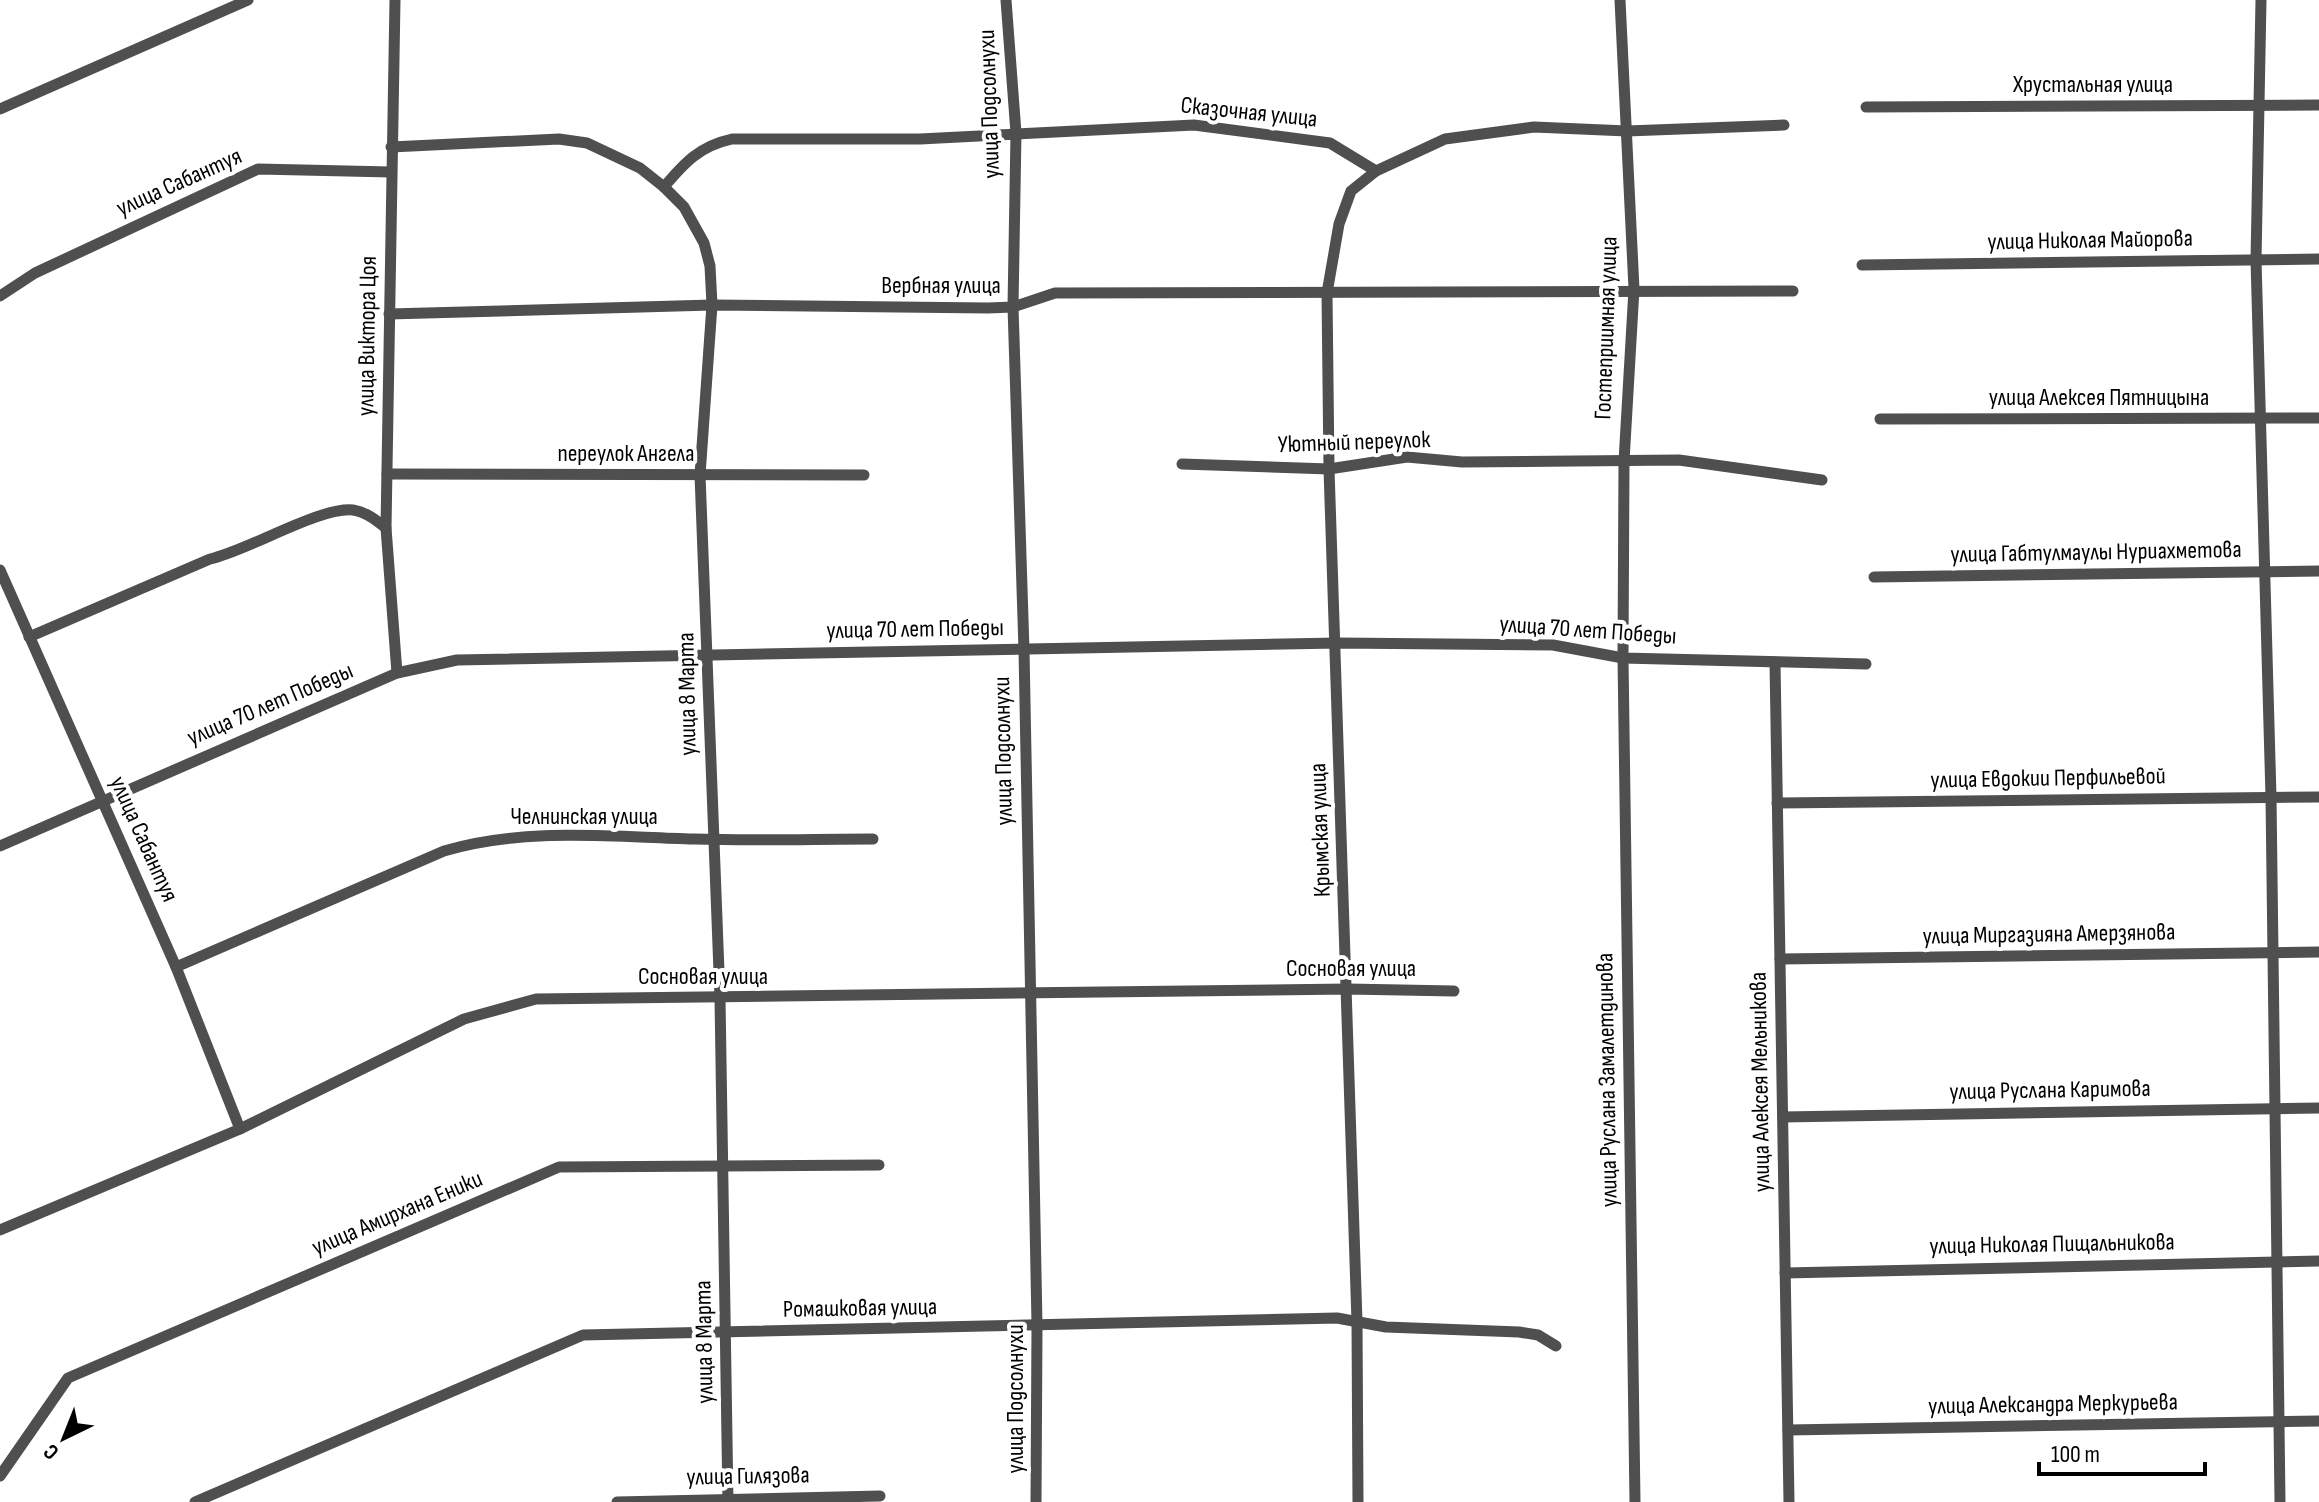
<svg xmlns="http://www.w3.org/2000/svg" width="2319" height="1502" font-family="'Sofia Sans Condensed',sans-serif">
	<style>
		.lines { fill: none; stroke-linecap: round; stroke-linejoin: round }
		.minor { stroke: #4f4f4f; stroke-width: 11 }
		.labels { text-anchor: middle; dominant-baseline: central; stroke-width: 8; stroke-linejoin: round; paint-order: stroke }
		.street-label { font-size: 24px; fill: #000; stroke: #fff }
	</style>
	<rect width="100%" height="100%" fill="#fff"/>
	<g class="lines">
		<g class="minor">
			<path d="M395,0L386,528L397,673"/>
			<path d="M1006,0L1016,133L1013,307L1024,650L1037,1325L1036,1502"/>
			<path d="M1620,0L1634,289L1624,461L1623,658L1635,1502"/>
			<path d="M2261,0L2256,260L2271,797L2280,1502"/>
			<path d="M1866,107L2319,105"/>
			<path d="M0,109L248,0"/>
			<path d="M391,147L559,139L587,143L640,168L664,187L684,207L704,243L710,266L712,305L700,475L720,998L728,1502"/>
			<path d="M664,187C685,162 700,146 732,139H920L1194,125L1330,143L1376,171"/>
			<path d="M1862,265L2319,259"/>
			<path d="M0,296L35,273L258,169L391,172"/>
			<path d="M389,314L712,305L988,308L1013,307L1055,293L1793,291"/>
			<path d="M1880,419L2319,418"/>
			<path d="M1182,464L1329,469L1407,457L1462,462L1679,460L1822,480"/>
			<path d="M387,474L864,475"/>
			<path d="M0,570L176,967L240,1129"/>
			<path d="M1874,577L2319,571"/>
			<path d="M29,637L210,559C250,550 318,507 353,510C366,512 376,520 386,528"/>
			<path d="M1775,662L1789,1502"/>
			<path d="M1777,803L2319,797"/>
			<path d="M0,846L397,673L457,660L1338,643L1553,645L1623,658L1866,664"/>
			<path d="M1780,959L2319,952"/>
			<path d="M176,967L444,851C527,827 609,837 694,839C754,841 813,839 873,839"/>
			<path d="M1783,1117L2319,1108"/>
			<path d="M0,1230L240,1129L464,1019L536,999L1348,989L1454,991"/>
			<path d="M1785,1273L2319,1261"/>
			<path d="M1788,1430L2319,1421"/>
			<path d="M0,1476L68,1378L559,1167L879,1165"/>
			<path d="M195,1502L583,1335L1337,1318L1386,1327L1519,1332L1538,1335L1556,1346"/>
			<path d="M617,1502L880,1496"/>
			<path d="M1358,1502L1357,1322L1329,469L1327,293L1339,224L1351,191L1376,171L1445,139L1534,127L1627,131L1784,125"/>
		</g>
	</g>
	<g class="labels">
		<g class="street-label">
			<text x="2093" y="84">Хрустальная улица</text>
			<text transform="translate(989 104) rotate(-92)">улица Подсолнухи</text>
			<text transform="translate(1249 112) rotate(6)">Сказочная улица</text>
			<text transform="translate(179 182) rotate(-24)">улица Сабантуя</text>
			<text transform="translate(2090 240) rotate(-1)">улица Николая Майорова</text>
			<text x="941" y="285">Вербная улица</text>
			<text transform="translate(1606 328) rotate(-88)">Гостеприимная улица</text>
			<text transform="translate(367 336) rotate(-89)">улица Виктора Цоя</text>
			<text x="2099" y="397">улица Алексея Пятницына</text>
			<text transform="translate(1354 442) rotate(-2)">Уютный переулок</text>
			<text x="626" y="453">переулок Ангела</text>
			<text transform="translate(2096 552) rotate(-1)">улица Габтулмаулы Нуриахметова</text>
			<text transform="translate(915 629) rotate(-1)">улица 70 лет Победы</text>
			<text transform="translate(1588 630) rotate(4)">улица 70 лет Победы</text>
			<text transform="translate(687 694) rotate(-91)">улица 8 Марта</text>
			<text transform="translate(270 704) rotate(-23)">улица 70 лет Победы</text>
			<text transform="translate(1003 751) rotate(-91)">улица Подсолнухи</text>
			<text transform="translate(2048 778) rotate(-1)">улица Евдокии Перфильевой</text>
			<text x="584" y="816">Челнинская улица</text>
			<text transform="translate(1320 830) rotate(-92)">Крымская улица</text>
			<text transform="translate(144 839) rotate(66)">улица Сабантуя</text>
			<text transform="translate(2049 934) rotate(-1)">улица Миргазияна Амерзянова</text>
			<text x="1351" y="968">Сосновая улица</text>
			<text x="703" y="976">Сосновая улица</text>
			<text transform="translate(1607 1080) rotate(-91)">улица Руслана Замалетдинова</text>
			<text transform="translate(1760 1082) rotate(-91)">улица Алексея Мельникова</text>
			<text transform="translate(2050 1090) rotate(-1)">улица Руслана Каримова</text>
			<text transform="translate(397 1213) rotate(-23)">улица Амирхана Еники</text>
			<text transform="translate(2052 1244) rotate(-1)">улица Николая Пищальникова</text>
			<text transform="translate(860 1308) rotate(-1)">Ромашковая улица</text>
			<text transform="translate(704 1342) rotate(-91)">улица 8 Марта</text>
			<text transform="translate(1015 1399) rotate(-90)">улица Подсолнухи</text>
			<text transform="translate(2053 1404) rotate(-1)">улица Александра Меркурьева</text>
			<text transform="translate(748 1476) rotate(-1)">улица Гилязова</text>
		</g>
	</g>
	<g transform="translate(64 1438) rotate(223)" stroke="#ffffff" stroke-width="6" paint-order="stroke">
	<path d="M0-6L14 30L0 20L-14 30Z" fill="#000000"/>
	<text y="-12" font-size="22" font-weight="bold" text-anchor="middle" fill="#000000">С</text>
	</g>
	<path d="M2039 1462v12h166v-12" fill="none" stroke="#000000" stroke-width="4"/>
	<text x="2051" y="1462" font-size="24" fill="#000000" stroke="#ffffff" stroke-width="6" paint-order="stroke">100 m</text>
</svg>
